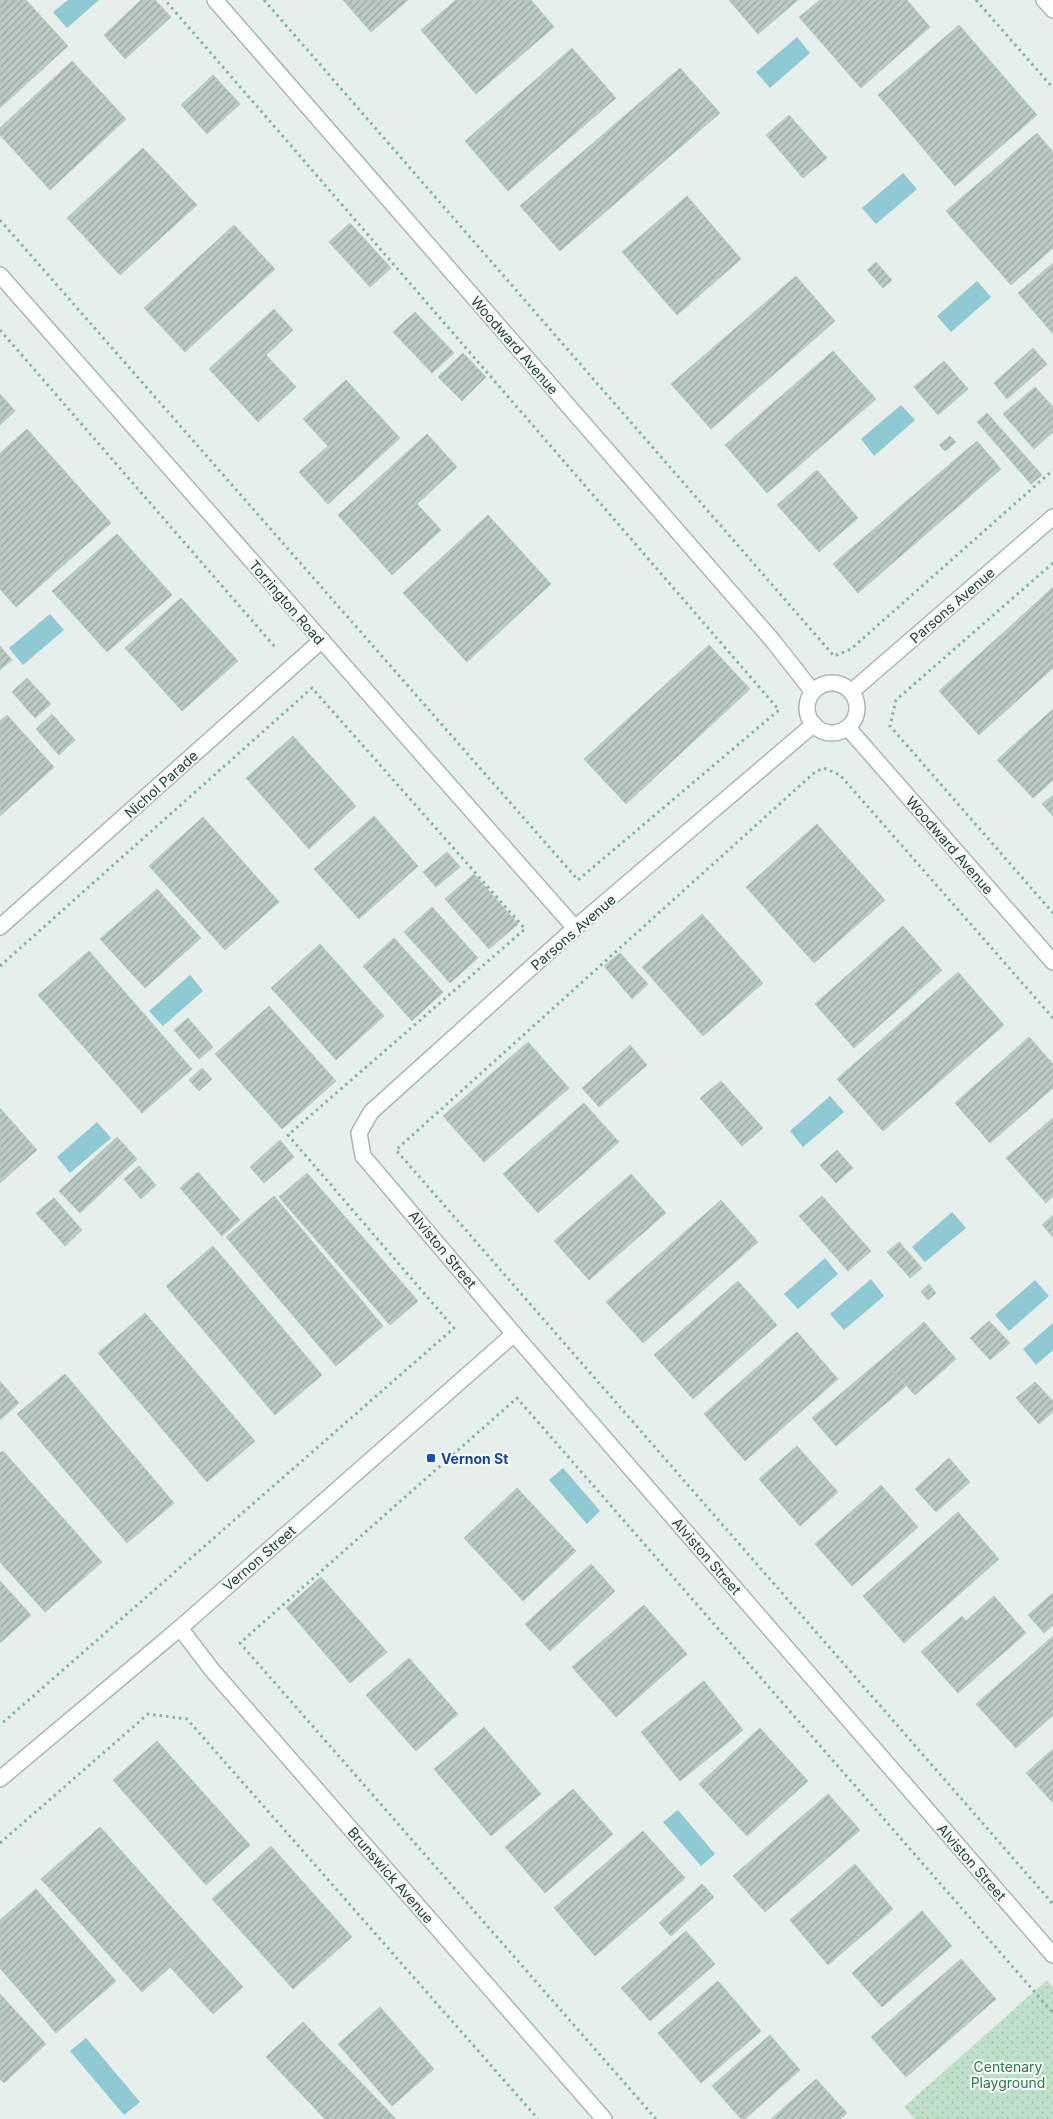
<svg xmlns="http://www.w3.org/2000/svg" width="1053" height="2119" font-family="Inter,sans-serif">
	<style>
		.grass { fill: url(#grass-dots) }
		.water { fill: #8ec9d4 }
		.building { fill: url(#building-hatch); stroke: #b8c9c2 }
		.lines { fill: none; stroke-linecap: round; stroke-linejoin: round }
		.street-casing { stroke: #a8b8b2; stroke-width: 18 }
		.path { stroke: #86b3a5; stroke-width: 3; stroke-dasharray: 2.5 4; stroke-linecap: butt }
		.street { stroke: #fff; stroke-width: 15 }
		.transit-dot { fill: #1a4fb4; stroke: #f7fbf9; stroke-width: 2 }
		.labels { text-anchor: middle; dominant-baseline: central; stroke-width: 4; stroke-linejoin: round; paint-order: stroke }
		.street-label { font-size: 14px; fill: #24423a; stroke: #f7fbf9 }
		.transit-label { font-size: 14px; font-weight: bold; fill: #164399; stroke: #f7fbf9; text-anchor: start }
		.park-label { font-size: 14px; fill: #2d7a4b; stroke: #f7fbf9 }
	</style>
	<defs>
		<pattern id="grass-dots" width="8" height="8" patternUnits="userSpaceOnUse" patternTransform="scale(1.25)"><rect width="8" height="8" fill="#bfe0c8"/><path d="M2 2h.1M6 6h.1" fill="none" stroke="#a4c1ad" stroke-width="1.8" stroke-linecap="round"/></pattern>
		<pattern id="building-hatch" width="6" height="6" patternUnits="userSpaceOnUse" patternTransform="scale(1.25)"><rect width="6" height="6" fill="#bbcac4"/><path d="M-1 1l2-2M0 6l6-6M5 7l2-2" fill="none" stroke="#98a6a0"/></pattern>
	</defs>
	<rect width="100%" height="100%" fill="#e6efeb"/>
	<path class="grass" d="M1047,1980L1053,1987V2119H915L904,2107Z"/>
	<g class="water">
		<path d="M68,0H99L67,28L53,12Z"/>
		<path d="M797,37L810,53L770,88L756,72Z"/>
		<path d="M903,173L917,189L876,224L862,208Z"/>
		<path d="M977,281L991,297L951,332L937,316Z"/>
		<path d="M901,405L915,420L874,456L861,439Z"/>
		<path d="M50,614L64,630L23,665L9,648Z"/>
		<path d="M190,975L203,991L163,1026L149,1011Z"/>
		<path d="M830,1096L844,1112L803,1147L790,1131Z"/>
		<path d="M97,1122L111,1138L70,1173L57,1157Z"/>
		<path d="M952,1212L966,1228L925,1262L912,1247Z"/>
		<path d="M825,1258L838,1274L798,1309L784,1294Z"/>
		<path d="M871,1279L884,1296L844,1330L830,1314Z"/>
		<path d="M1035,1280L1049,1296L1009,1331L995,1315Z"/>
		<path d="M1053,1323V1350L1036,1365L1023,1349Z"/>
		<path d="M563,1468L600,1511L587,1524L549,1480Z"/>
		<path d="M678,1810L715,1854L701,1866L663,1822Z"/>
		<path d="M86,2038L140,2102L124,2115L70,2051Z"/>
	</g>
	<g class="building">
		<path d="M0,0H26L68,46L0,108Z"/>
		<path d="M141,0H155L171,17L125,59L104,35Z"/>
		<path d="M343,0H408L371,32Z"/>
		<path d="M456,0H531L554,27L476,94L421,30Z"/>
		<path d="M729,0H798L758,34Z"/>
		<path d="M820,0H907L930,27L861,88L799,17Z"/>
		<path d="M959,25L1037,115L955,186L878,95Z"/>
		<path d="M572,48L616,98L508,191L465,141Z"/>
		<path d="M72,61L126,119L50,190L0,135V128Z"/>
		<path d="M680,68L720,113L560,251L520,206Z"/>
		<path d="M213,75L240,104L207,134L181,105Z"/>
		<path d="M789,115L827,158L803,178L766,135Z"/>
		<path d="M1037,133L1053,152V248L1011,285L946,211Z"/>
		<path d="M143,148L197,205L120,275L67,218Z"/>
		<path d="M687,196L741,259L677,315L622,252Z"/>
		<path d="M350,223L391,268L370,287L329,242Z"/>
		<path d="M234,225L275,269L185,352L144,308Z"/>
		<path d="M876,262L892,280L883,288L867,270Z"/>
		<path d="M1053,263V334L1018,293Z"/>
		<path d="M796,276L835,321L711,429L671,384Z"/>
		<path d="M274,309L293,330L266,355L296,387L258,422L209,369Z"/>
		<path d="M415,312L454,353L432,373L393,332Z"/>
		<path d="M1033,348L1047,364L1007,399L994,383Z"/>
		<path d="M833,351L876,399L767,493L725,445Z"/>
		<path d="M463,353L486,377L462,401L438,377Z"/>
		<path d="M944,361L968,389L938,415L914,387Z"/>
		<path d="M346,380L400,438L328,504L299,472L328,446L303,419Z"/>
		<path d="M1035,387L1053,407V432L1034,449L1003,414Z"/>
		<path d="M0,394L15,411L0,425Z"/>
		<path d="M987,413L1042,475L1031,484L977,422Z"/>
		<path d="M27,429L111,523L16,607L0,589V453Z"/>
		<path d="M427,434L457,467L417,504L441,530L392,575L338,515Z"/>
		<path d="M950,436L956,442L945,451L939,445Z"/>
		<path d="M977,441L1001,469L858,593L833,564Z"/>
		<path d="M817,470L858,518L819,552L777,505Z"/>
		<path d="M488,515L551,584L467,662L403,593Z"/>
		<path d="M117,534L172,595L107,652L52,591Z"/>
		<path d="M1053,587V619L1037,602Z"/>
		<path d="M181,598L238,661L182,711L125,648Z"/>
		<path d="M1037,602L1053,619V668L979,735L939,691Z"/>
		<path d="M709,645L750,689L626,804L584,759Z"/>
		<path d="M0,646L12,660L0,670Z"/>
		<path d="M27,678L51,704L35,718L12,692Z"/>
		<path d="M1053,709V780L1033,798L997,760Z"/>
		<path d="M52,714L75,740L59,755L36,729Z"/>
		<path d="M7,715L54,767L0,816V721Z"/>
		<path d="M293,736L356,806L309,849L246,778Z"/>
		<path d="M1053,795V816L1042,804Z"/>
		<path d="M374,816L418,866L359,919L314,869Z"/>
		<path d="M203,817L279,902L225,950L149,866Z"/>
		<path d="M817,824L885,900L814,963L746,887Z"/>
		<path d="M447,852L460,867L436,887L423,872Z"/>
		<path d="M474,874L518,924L489,949L445,899Z"/>
		<path d="M157,889L201,938L145,988L100,939Z"/>
		<path d="M432,907L478,958L450,983L404,932Z"/>
		<path d="M702,914L763,983L703,1036L642,967Z"/>
		<path d="M903,926L942,970L854,1048L815,1004Z"/>
		<path d="M394,938L443,992L412,1021L363,966Z"/>
		<path d="M320,944L384,1016L336,1060L271,988Z"/>
		<path d="M89,951L192,1069L142,1113L38,995Z"/>
		<path d="M620,953L648,984L632,999L604,966Z"/>
		<path d="M958,972L1004,1025L883,1131L837,1079Z"/>
		<path d="M269,1006L336,1081L282,1129L215,1054Z"/>
		<path d="M188,1018L213,1047L199,1059L174,1030Z"/>
		<path d="M1029,1037L1053,1064V1088L990,1143L955,1103Z"/>
		<path d="M528,1042L569,1088L484,1162L443,1116Z"/>
		<path d="M630,1045L647,1065L599,1107L582,1088Z"/>
		<path d="M202,1068L212,1079L199,1091L189,1080Z"/>
		<path d="M721,1081L763,1128L742,1146L700,1098Z"/>
		<path d="M584,1103L619,1142L538,1213L503,1174Z"/>
		<path d="M0,1108L37,1150L0,1183Z"/>
		<path d="M1053,1118V1196L1046,1203L1006,1158Z"/>
		<path d="M117,1137L137,1159L80,1213L59,1191Z"/>
		<path d="M280,1140L294,1157L264,1183L250,1167Z"/>
		<path d="M837,1150L853,1168L836,1183L820,1165Z"/>
		<path d="M139,1166L156,1185L141,1199L124,1179Z"/>
		<path d="M198,1172L240,1220L222,1236L180,1188Z"/>
		<path d="M307,1173L418,1301L390,1325L279,1197Z"/>
		<path d="M631,1174L666,1213L589,1280L554,1241Z"/>
		<path d="M274,1196L383,1326L336,1366L226,1237Z"/>
		<path d="M822,1196L871,1251L848,1271L799,1216Z"/>
		<path d="M54,1198L82,1230L65,1246L36,1213Z"/>
		<path d="M721,1200L758,1242L643,1343L606,1302Z"/>
		<path d="M1053,1215V1237L1042,1225Z"/>
		<path d="M899,1242L922,1268L910,1278L887,1252Z"/>
		<path d="M213,1246L322,1375L275,1415L166,1286Z"/>
		<path d="M738,1281L777,1325L693,1399L654,1355Z"/>
		<path d="M929,1284L936,1293L928,1300L921,1292Z"/>
		<path d="M145,1313L255,1441L207,1482L98,1353Z"/>
		<path d="M989,1321L1010,1343L990,1360L970,1338Z"/>
		<path d="M924,1322L956,1359L915,1395L882,1359Z"/>
		<path d="M797,1332L838,1379L745,1461L704,1414Z"/>
		<path d="M882,1359L906,1386L836,1446L812,1418Z"/>
		<path d="M65,1374L174,1503L127,1543L17,1414Z"/>
		<path d="M0,1381L19,1403L0,1420Z"/>
		<path d="M1035,1382L1053,1401V1412L1039,1424L1016,1398Z"/>
		<path d="M797,1446L838,1492L800,1526L759,1479Z"/>
		<path d="M3,1451L102,1562L45,1612L0,1562V1453Z"/>
		<path d="M949,1458L970,1482L936,1512L915,1489Z"/>
		<path d="M881,1485L918,1527L852,1586L815,1544Z"/>
		<path d="M517,1488L576,1551L523,1601L464,1538Z"/>
		<path d="M958,1512L999,1559L904,1643L863,1596Z"/>
		<path d="M591,1564L615,1591L550,1651L525,1624Z"/>
		<path d="M321,1577L387,1652L350,1683L286,1608Z"/>
		<path d="M0,1581L31,1615L0,1643Z"/>
		<path d="M1053,1593V1625L1044,1633L1028,1615Z"/>
		<path d="M994,1596L1026,1633L958,1693L921,1652L962,1616L966,1621Z"/>
		<path d="M644,1605L687,1654L616,1717L572,1667Z"/>
		<path d="M1053,1636V1715L1016,1748L976,1704Z"/>
		<path d="M409,1658L458,1714L416,1751L366,1695Z"/>
		<path d="M704,1681L743,1730L680,1781L641,1732Z"/>
		<path d="M484,1727L541,1794L491,1836L434,1769Z"/>
		<path d="M760,1728L808,1781L747,1836L699,1784Z"/>
		<path d="M157,1741L250,1845L206,1885L113,1780Z"/>
		<path d="M1053,1749V1803L1026,1773Z"/>
		<path d="M573,1789L613,1834L545,1893L505,1847Z"/>
		<path d="M828,1794L860,1830L765,1912L733,1876Z"/>
		<path d="M100,1827L201,1940L142,1992L41,1879Z"/>
		<path d="M643,1831L685,1878L595,1956L554,1908Z"/>
		<path d="M271,1846L352,1937L293,1989L212,1899Z"/>
		<path d="M855,1864L893,1909L828,1965L790,1920Z"/>
		<path d="M702,1884L714,1897L671,1936L659,1923Z"/>
		<path d="M36,1889L116,1981L56,2033L0,1968V1920Z"/>
		<path d="M922,1911L952,1946L882,2007L852,1973Z"/>
		<path d="M686,1931L715,1964L650,2021L621,1988Z"/>
		<path d="M201,1940L243,1987L213,2014L170,1967Z"/>
		<path d="M961,1959L996,1999L906,2077L871,2037Z"/>
		<path d="M718,1981L761,2031L701,2083L658,2033Z"/>
		<path d="M0,1994L46,2044L4,2083L0,2079Z"/>
		<path d="M380,2007L434,2069L392,2106L338,2044Z"/>
		<path d="M303,2022L396,2119H325L266,2057Z"/>
		<path d="M770,2035L800,2070L745,2119H741L712,2086Z"/>
		<path d="M816,2079L847,2113L840,2119H771Z"/>
	</g>
	<g class="lines">
		<defs>
			<g id="street">
				<path d="M215,0L773,641L813,692"/>
				<path d="M1044,0L1053,10"/>
				<path d="M0,275L575,928"/>
				<circle cx="832" cy="708" r="25"/>
				<path d="M851,692L1053,517"/>
				<path d="M814,724L575,928L371,1112L359,1133L363,1156L514,1334L1053,1955"/>
				<path d="M848,728L1053,962"/>
				<path d="M0,927L322,640"/>
				<path d="M180,1628L212,1670L604,2119"/>
				<path d="M0,1779L180,1628L514,1334"/>
			</g>
		</defs>
		<use href="#street" class="street-casing"/>
		<g class="path">
			<path d="M264,0L834,656L851,649L1053,470"/>
			<path d="M976,0L1053,88"/>
			<path d="M0,220L578,880L779,710L165,0"/>
			<path d="M0,330L275,647"/>
			<path d="M1053,563L896,700L890,726L1053,913"/>
			<path d="M0,966L312,688L525,929L288,1135L454,1328L0,1725"/>
			<path d="M1053,1018L840,775L824,768L815,772L396,1150L1053,1904"/>
			<path d="M0,1843L148,1714L187,1719L538,2119"/>
			<path d="M656,2119L240,1643L517,1398L1053,2013"/>
		</g>
		<use href="#street" class="street"/>
	</g>
	<rect class="transit-dot" x="426" y="1453" width="10" height="10" rx="2.5"/>
	<g class="labels">
		<g class="street-label">
			<text transform="translate(515 345) rotate(49)">Woodward Avenue</text>
			<text transform="translate(287 602) rotate(49)">Torrington Road</text>
			<text transform="translate(952 605) rotate(-41)">Parsons Avenue</text>
			<text transform="translate(161 784) rotate(-42)">Nichol Parade</text>
			<text transform="translate(950 845) rotate(49)">Woodward Avenue</text>
			<text transform="translate(573 932) rotate(-41)">Parsons Avenue</text>
			<text transform="translate(443 1249) rotate(50)">Alviston Street</text>
			<text transform="translate(707 1556) rotate(49)">Alviston Street</text>
			<text transform="translate(259 1558) rotate(-41)">Vernon Street</text>
			<text transform="translate(972 1862) rotate(49)">Alviston Street</text>
			<text transform="translate(391 1875) rotate(49)">Brunswick Avenue</text>
		</g>
		<g class="transit-label">
			<text x="441" y="1458">Vernon St</text>
		</g>
		<g class="park-label">
			<text x="1008" y="2066">Centenary<tspan x="1008" dy="16">Playground</tspan></text>
		</g>
	</g>
</svg>
